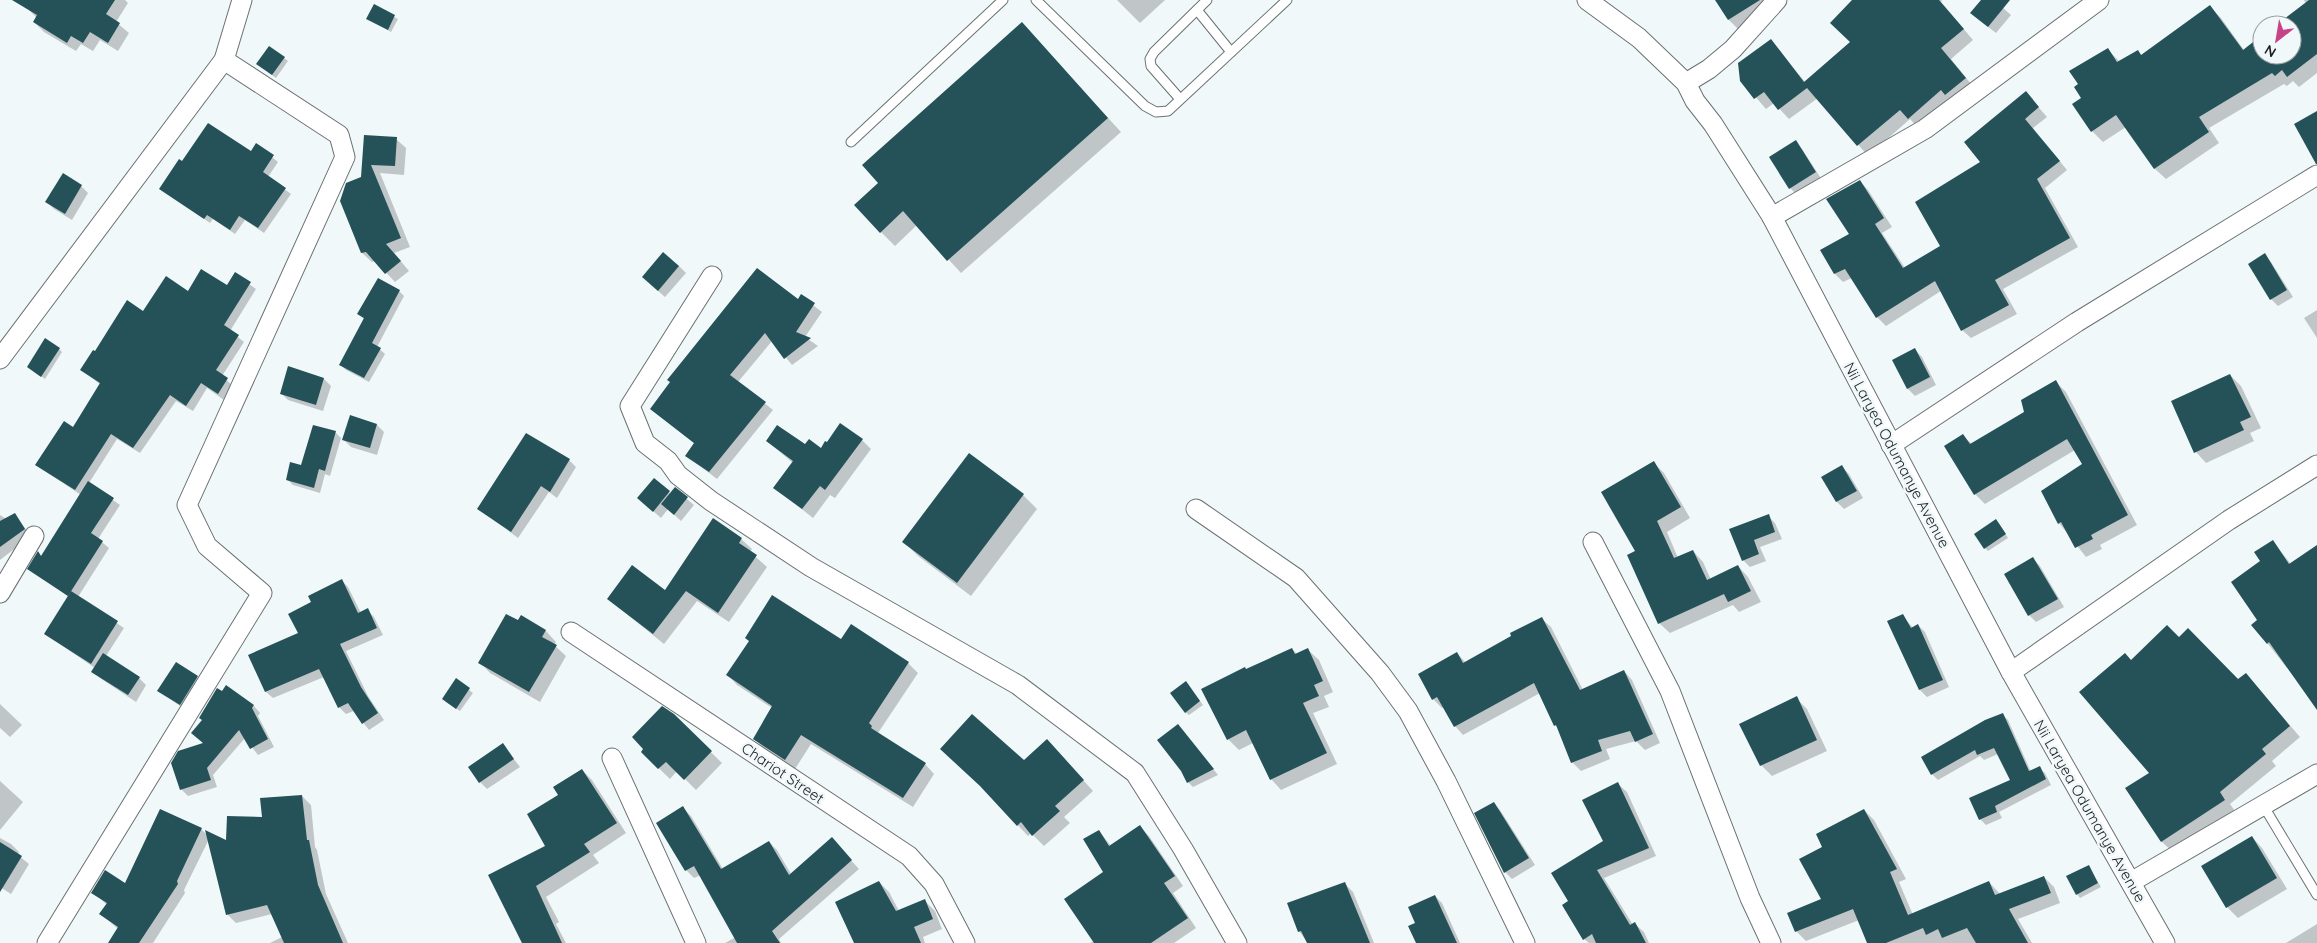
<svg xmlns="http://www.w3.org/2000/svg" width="2317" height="943" font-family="Quicksand,sans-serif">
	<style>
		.shadow { fill: #0003 }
		.building { fill: #255258 }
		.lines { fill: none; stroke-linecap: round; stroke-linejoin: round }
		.service-casing { stroke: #6b7172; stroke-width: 11 }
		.minor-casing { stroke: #6b7172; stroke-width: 21 }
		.service { stroke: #fff; stroke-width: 9 }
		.minor { stroke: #fff; stroke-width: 19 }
		.labels { text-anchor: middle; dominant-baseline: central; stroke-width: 5; stroke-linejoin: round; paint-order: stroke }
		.street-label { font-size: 15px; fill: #1c1e1f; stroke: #f0f8f9 }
	</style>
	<rect width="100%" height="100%" fill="#f0f8f9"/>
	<g class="shadow">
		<path d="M34,0H125L128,3L116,22L129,33L118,51L100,40L93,51L81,44L76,51L44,32L34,22L37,18L28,9Z"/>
		<path d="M1117,0H1165L1140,23Z"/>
		<path d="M1716,0H1765L1771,8L1738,29L1729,20Z"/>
		<path d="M1854,0H1942L1941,2L1973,40L1951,59L1975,89L1919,129L1910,119L1868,156L1818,98L1789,119L1774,103L1766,109L1741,80L1771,40L1805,82L1851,42Z"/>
		<path d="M1982,0H1994L2011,15L1996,33L1979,20Z"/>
		<path d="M2304,0H2317V73L2299,87L2293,81L2287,86L2284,84L2209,128L2219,143L2166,179L2154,168L2126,127L2103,142L2092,131L2083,98L2108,50L2119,61L2138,51L2142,56L2210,7L2221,18L2244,50L2262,37V55H2292V25H2278L2306,4Z"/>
		<path d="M374,6L398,19L391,32L368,19Z"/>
		<path d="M1022,24L1121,132L961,273L917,225L895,246L881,232L880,184Z"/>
		<path d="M284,58L288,61L276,78L261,67Z"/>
		<path d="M2026,93L2047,117L2033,128L2067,170L2045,188L2078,247L2003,289L2017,314L1971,338L1962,330L1941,291L1886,326L1877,317L1852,278L1843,282L1835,274L1851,235L1860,181L1868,190L1892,227L1882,233L1905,268L1942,246L1982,162Z"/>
		<path d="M365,136L396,139L406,148L404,175L380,173L410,247L394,253L409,271L395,282L375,261L372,262L362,253V178Z"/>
		<path d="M1795,142L1802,149L1822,180L1797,195L1790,188Z"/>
		<path d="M257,145L278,162L268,177L291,194L264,233L245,220L235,234L213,219L210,223L161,189L183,163L251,153Z"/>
		<path d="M81,186L88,193L72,220L54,209L47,202Z"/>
		<path d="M2264,255L2271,262L2293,297L2278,306L2271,299Z"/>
		<path d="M679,266L686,273L665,297L650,284Z"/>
		<path d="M235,274L256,289L230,331L244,342L222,376L233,386L224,400L207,388L193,411L176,401L140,453L117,439L89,483L120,505L98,539L109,548L78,597L124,628L106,656L139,678L146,685L136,702L100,678L93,671L95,668L45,634L69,597L29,569L38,553L42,557L81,495L36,465L73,428L101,385L82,370L95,353L143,313L188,293L228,287Z"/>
		<path d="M399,291L404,296L377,347L385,354L369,382L346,370L341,365L364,319L358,314Z"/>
		<path d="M801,296L822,312L805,337L818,346L792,365L772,341L738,382L773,410L717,479L687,456L695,444L651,409L798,301Z"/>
		<path d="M2317,310V338L2304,318Z"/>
		<path d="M59,349L62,352L45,379L28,367Z"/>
		<path d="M1915,350L1922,357L1936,385L1915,396L1908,389L1894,361Z"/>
		<path d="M2230,375L2241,386L2261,428L2250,433L2254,441L2206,463L2196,452Z"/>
		<path d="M324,379L331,386L323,411L288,400L281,393Z"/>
		<path d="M2056,382L2066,392L2137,525L2100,545L2102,549L2086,557L2059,523L2084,465L2075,450L1985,504L1975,494L1963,436L1972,444L2025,412Z"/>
		<path d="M351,417L377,425L384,432L377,455L351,447L344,440Z"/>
		<path d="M335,432L341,438L330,476L325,474L320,493L293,485L287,479L302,467Z"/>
		<path d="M862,440L871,449L835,498L830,495L813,518L775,488L793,463L767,441L821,450Z"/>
		<path d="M569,460L576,467L557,498L549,492L518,538L479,509Z"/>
		<path d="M1654,463L1664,473L1690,518L1667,532L1678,558L1693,551L1703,562L1711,580L1738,566L1748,577L1761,602L1739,612L1733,605L1670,633L1659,623L1637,551Z"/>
		<path d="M1842,467L1849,474L1863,498L1844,509L1837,502L1823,477Z"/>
		<path d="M654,480L671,494L675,489L694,505L681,521L668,509L661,518L646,505Z"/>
		<path d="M1023,495L1037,509L971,596L918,556L904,542Z"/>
		<path d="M14,514L31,536L0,560V515L6,519Z"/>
		<path d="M1768,516L1775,523L1782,539L1760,547L1766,561L1750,567L1743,560L1731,530Z"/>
		<path d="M1999,524L2008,538L1988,551L1985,548Z"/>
		<path d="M741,539L752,549L750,552L767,567L729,622L697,601L664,644L608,599L665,591Z"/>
		<path d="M2272,541L2291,564L2317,546V706L2253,625L2259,620L2262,562Z"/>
		<path d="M2033,559L2040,566L2064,607L2036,622L2029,615L2005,575Z"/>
		<path d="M342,581L348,587L361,613L367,610L374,617L383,635L346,651L368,696L384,720L369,730L354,711L346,714L339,707L324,677L273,698L266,692L300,634L312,602Z"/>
		<path d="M1902,615L1913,628L1918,625L1925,632L1949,687L1927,697L1920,690Z"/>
		<path d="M521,617L546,631L556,642L554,645L566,656L540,702L490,673L480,662Z"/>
		<path d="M1542,619L1551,627L1583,690L1624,671L1632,680L1660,743L1645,750L1636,741L1606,749L1610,759L1581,771L1572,762L1560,730L1555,725L1540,693L1463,735L1455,726L1444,707L1442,708L1433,699L1457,653L1466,663Z"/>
		<path d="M851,626L908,663L918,673L878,733L925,764L934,774L913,807L811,744L795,769L764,748L754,739L772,708L737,685L728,675L841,641Z"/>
		<path d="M2179,639L2238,681L2246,674L2300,737L2272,761L2276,766L2230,804L2235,811L2173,852L2162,842L2127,789L2151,773L2132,662Z"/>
		<path d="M1292,649L1297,654L1308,650L1319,660L1333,692L1324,696L1329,707L1313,713L1337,764L1281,790L1271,779L1253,743L1239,750L1228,739L1246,670Z"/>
		<path d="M197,677L204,684L187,711L159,691Z"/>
		<path d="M456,680L473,693L460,711L446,702Z"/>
		<path d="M1189,686L1203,705L1189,715L1185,712Z"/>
		<path d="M1796,698L1807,709L1827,751L1772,776L1761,765Z"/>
		<path d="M0,704L22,725L10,737L0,728Z"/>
		<path d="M254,706L260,713L258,716L274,747L258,755L245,738L213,775L217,787L188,796L181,789L205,744Z"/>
		<path d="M2002,714L2008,720L2031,772L2039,768L2045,773L2051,785L1999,812L2002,818L1986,825L1980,819L2012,780L1998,754L1984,760L1980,756L1938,780L1932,774Z"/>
		<path d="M673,715L722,763L696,790L677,771L670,779L642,752Z"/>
		<path d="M1183,731L1218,775L1193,787L1188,782Z"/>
		<path d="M503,745L520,767L487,789L480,782Z"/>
		<path d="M1058,752L1093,791L1064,817L1070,823L1044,846L1031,833L1028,836L986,791L1024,762Z"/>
		<path d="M582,770L592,780L626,833L593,855L599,863L546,897L559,922L556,924L566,943H522L489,876L547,847L560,795Z"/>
		<path d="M0,781L23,802L0,830Z"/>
		<path d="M1618,784L1627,792L1656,856L1604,878L1633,925L1635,924L1644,932L1649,943H1589L1584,939L1570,902L1605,841Z"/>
		<path d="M302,796L311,805L315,847L317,850L326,894L348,943H270L282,937L272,914L236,923L227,914L209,839L184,890L185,893L153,943H109L118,929L101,914L107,905L93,892L125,885L201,829L208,836L227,842L263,818Z"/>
		<path d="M1493,803L1500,810L1535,865L1512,879L1505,872Z"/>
		<path d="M683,808L691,816L723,869L769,842L777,850L791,874L839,847L859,869L779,939L781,943H725L736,937L701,875L694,878L686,870L657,823Z"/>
		<path d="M1864,810L1874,820L1906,879L1899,882L1913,915L1989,882L2000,894L2044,877L2054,887L2060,903L2018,919L2032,943H1868L1859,920L1806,941L1796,931L1823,899L1824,847Z"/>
		<path d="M1140,827L1149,836L1183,886L1173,893L1196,928L1174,943H1090L1094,941L1105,873L1099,831L1111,846Z"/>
		<path d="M2252,837L2262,848L2287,889L2238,918L2227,907Z"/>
		<path d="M0,838L11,844L19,852L18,855L29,864L11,894L0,887Z"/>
		<path d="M2088,866L2101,887L2080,898L2077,894Z"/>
		<path d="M879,882L889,892L899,911L925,901L935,911L942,929L923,937L925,943H855Z"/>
		<path d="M1345,884L1353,892L1374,943H1308L1299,931Z"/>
		<path d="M1435,896L1442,903L1460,943H1417V923Z"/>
		<path d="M2317,924V943H2286Z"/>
	</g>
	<g class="building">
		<path d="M12,0H115L106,14L120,23L108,43L90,32L83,43L71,36L67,43L33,22L37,15Z"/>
		<path d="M1715,0H1760L1728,20Z"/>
		<path d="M1852,0H1939L1964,29L1941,48L1966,78L1945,95L1941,90L1908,119L1900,110L1857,146L1807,88L1778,110L1764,92L1754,99L1740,81L1738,63L1771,39L1804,82L1850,42L1830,23Z"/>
		<path d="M1981,0H2010L1988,27L1970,13Z"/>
		<path d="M2309,0H2317V54L2287,77L2282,70L2275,76L2272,73L2199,117L2209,132L2154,169L2116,115L2091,132L2072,104L2081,98L2074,87L2078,84L2069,71L2108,48L2117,62L2138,50L2141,55L2210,5L2243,50L2262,35V55H2292V25H2276Z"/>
		<path d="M374,4L395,15L388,30L366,19Z"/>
		<path d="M1022,22L1108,118L947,261L903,211L880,233L854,205L878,183L862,165Z"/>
		<path d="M269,46L285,57L272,75L256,64Z"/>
		<path d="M2026,91L2039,107L2025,119L2060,161L2037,179L2070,238L1995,280L2009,305L1961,331L1935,281L1876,318L1845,269L1834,274L1820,250L1849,234L1826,199L1860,180L1884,218L1875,224L1903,268L1940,246L1915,202L1980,162L1964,142Z"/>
		<path d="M2317,111V164H2316L2294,124Z"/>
		<path d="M208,123L251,151L256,143L274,155L263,172L286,188L258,228L239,216L230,230L207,215L204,219L159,189L179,159L182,161Z"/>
		<path d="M364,135L397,137L395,166L371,165L401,238L386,244L401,261L385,274L366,252L361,253L340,201L346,183L361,177Z"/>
		<path d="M1796,140L1816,172L1789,189L1769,157Z"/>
		<path d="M63,173L82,185L65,214L45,202Z"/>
		<path d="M663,252L679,266L658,291L642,277Z"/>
		<path d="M2265,253L2287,290L2270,300L2248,264Z"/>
		<path d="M757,268L798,299L801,294L815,303L796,332L811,338L784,359L765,333L730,375L766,402L709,472L685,456L694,443L650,409L670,382L667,380L684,359Z"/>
		<path d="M201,269L227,285L235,272L251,282L224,325L239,335L216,370L228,378L218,394L201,383L186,406L170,395L133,448L111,434L75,490L35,465L64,421L73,427L100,383L80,370L93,350L95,351L127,300L143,311L166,276L188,291Z"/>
		<path d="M378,278L400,290L372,343L381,348L364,378L339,365L364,318L357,314Z"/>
		<path d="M45,338L60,348L41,377L27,367Z"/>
		<path d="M1915,348L1930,377L1907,389L1892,360Z"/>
		<path d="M288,366L324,378L316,405L280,394Z"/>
		<path d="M2230,374L2251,417L2240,422L2244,430L2194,453L2171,401Z"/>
		<path d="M2056,380L2128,515L2091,535L2093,539L2075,548L2061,522L2058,524L2041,491L2082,464L2067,439L1974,495L1944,446L1963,434L1970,444L2024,412L2021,400Z"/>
		<path d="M350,415L377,424L370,448L342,440Z"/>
		<path d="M840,423L863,439L825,490L820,486L802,509L773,488L793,461L766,441L777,425L805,444L809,439L821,448L825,441L827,442Z"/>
		<path d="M313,425L336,431L325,471L319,469L314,488L286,480L290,462L301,465Z"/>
		<path d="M526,433L570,459L550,492L541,486L511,532L477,509Z"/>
		<path d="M969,453L1024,494L957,583L902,542Z"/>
		<path d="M1654,461L1681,507L1657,521L1674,558L1693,550L1707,580L1738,565L1751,591L1728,602L1724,594L1658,624L1627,555L1635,551L1601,492Z"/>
		<path d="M1842,465L1857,491L1836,502L1821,477Z"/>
		<path d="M654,478L670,491L653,512L637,498Z"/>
		<path d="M88,481L114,498L91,533L103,541L68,596L27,569L38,551L41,556Z"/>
		<path d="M675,487L688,497L674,515L661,504Z"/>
		<path d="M15,513L25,529L0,547V521Z"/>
		<path d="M1769,514L1775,532L1754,540L1759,554L1742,561L1729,529Z"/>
		<path d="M713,518L742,538L739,543L757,555L718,613L686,591L653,634L607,599L632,565L665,590Z"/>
		<path d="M1996,519L2006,534L1984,549L1974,534Z"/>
		<path d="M2273,540L2289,564L2317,545V710L2269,642L2267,644L2251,625L2257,620L2231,582L2260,561L2254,552Z"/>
		<path d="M2033,557L2058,599L2028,616L2004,574Z"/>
		<path d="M342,579L358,613L368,608L377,628L340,644L361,687L378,713L362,724L348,703L338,708L319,669L265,692L248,655L298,633L288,614L311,602L308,596Z"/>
		<path d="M71,591L118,621L91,664L44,634Z"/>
		<path d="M772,595L841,639L851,624L909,662L869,723L872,726L871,728L926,763L903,798L801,735L785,760L753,739L772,706L726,675L749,641L745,638Z"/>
		<path d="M506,614L518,620L521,615L546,630L542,637L557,645L529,692L478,663Z"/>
		<path d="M1903,614L1911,628L1918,624L1943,680L1919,690L1887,621Z"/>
		<path d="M1542,617L1580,690L1624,670L1653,734L1635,742L1630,731L1598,740L1602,751L1571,763L1556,725L1554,726L1534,683L1454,727L1437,697L1432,700L1418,674L1457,652L1463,663L1511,636L1510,633Z"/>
		<path d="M2167,625L2179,637L2188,628L2238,679L2246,673L2290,726L2262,749L2266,754L2220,792L2225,800L2161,842L2125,788L2149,773L2079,692L2125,653L2131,660Z"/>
		<path d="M1292,648L1295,654L1308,648L1323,681L1314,685L1319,696L1303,703L1327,753L1270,780L1246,730L1227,740L1201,689L1245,667L1246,669Z"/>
		<path d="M103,653L140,677L128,695L91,672Z"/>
		<path d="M176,662L198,676L180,705L157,691Z"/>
		<path d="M456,678L470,688L456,709L442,699Z"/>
		<path d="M1186,681L1200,701L1185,713L1170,693Z"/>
		<path d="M226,685L254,705L252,708L268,739L250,749L239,730L207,768L211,780L180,790L171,763L178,751L203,743L191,733L202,720L199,718L217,688L222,691Z"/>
		<path d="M1797,696L1817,740L1760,766L1739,724Z"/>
		<path d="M662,706L674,714L712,751L684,780L666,762L658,769L641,752L643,749L632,737Z"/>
		<path d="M2003,713L2029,771L2040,766L2046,779L1995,806L1997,812L1979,820L1969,798L2010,780L1994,748L1977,755L1975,750L1931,775L1921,757L1985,720Z"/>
		<path d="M972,714L1024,760L1047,739L1084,780L1055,806L1060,811L1032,836L1021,822L1017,826L980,786L940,749Z"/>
		<path d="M1178,724L1214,769L1187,783L1181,771L1157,740Z"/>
		<path d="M503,743L514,759L479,783L468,767Z"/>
		<path d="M582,769L617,823L584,844L590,852L536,886L562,943H522L488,875L545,846L527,814L558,795L553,787Z"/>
		<path d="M1618,782L1649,848L1597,870L1630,925L1635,922L1646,943H1596L1592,934L1583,940L1562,905L1568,901L1551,873L1603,841L1582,800Z"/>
		<path d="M302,795L307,840H309L318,885L343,943H284L267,905L226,915L205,830L226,840L227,816L262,817L260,798Z"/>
		<path d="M1494,802L1529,858L1504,873L1474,813Z"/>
		<path d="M683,806L721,869L769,841L789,875L832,837L852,860L772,931L780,943H737L694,866L685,871L656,823Z"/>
		<path d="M160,809L202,828L177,881L178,884L139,943H108L118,927L99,914L107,903L91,893L105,870L125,883Z"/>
		<path d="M1864,809L1897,869L1890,872L1908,915L1989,881L1995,895L2044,876L2051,893L2009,909L2028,943H1976L1967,928L1942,938L1938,929L1926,935L1923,928L1886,943H1867L1853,909L1795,932L1787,913L1821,899L1799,859L1822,847L1816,834Z"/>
		<path d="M1140,825L1175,876L1164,883L1188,918L1151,943H1094L1064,899L1103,872L1083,839L1099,830L1109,846Z"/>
		<path d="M2252,836L2277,878L2226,908L2201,866Z"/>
		<path d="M0,842L22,856L0,892Z"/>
		<path d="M2089,865L2098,883L2076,895L2066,876Z"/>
		<path d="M879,881L896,911L925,899L933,919L914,927L921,943H854L835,902Z"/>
		<path d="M1345,882L1370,943H1307L1301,931L1298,932L1287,903Z"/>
		<path d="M1435,895L1457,943H1416L1408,926L1415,923L1408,907Z"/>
	</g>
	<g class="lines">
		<defs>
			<g id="service">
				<path d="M1036,0L1145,106L1156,112L1168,111L1287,0"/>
				<path d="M1197,10L1231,52"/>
				<path d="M1180,99L1151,66L1150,59L1154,52L1207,0"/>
				<path d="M851,142L1003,0"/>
				<path d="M2263,805L2317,895"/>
			</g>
			<g id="minor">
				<path d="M1587,0L1639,38L1686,83L1695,101L1713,124L1772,217L2011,672L2165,943"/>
				<path d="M1686,83L1709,69L1733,49L1777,0"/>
				<path d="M1772,217L1925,129L2099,0"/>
				<path d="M712,276L630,406L645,443L668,461L678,475L711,501L811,567L1018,685L1135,773L1183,849L1237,943"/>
				<path d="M0,359L224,60L242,0"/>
				<path d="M1891,445L2077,322L2317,175"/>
				<path d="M1196,509L1296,578L1380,673L1408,711L1446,781L1525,943"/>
				<path d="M1593,542L1670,691L1750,898L1771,943"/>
				<path d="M0,593L34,536"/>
				<path d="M571,632L909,856L934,884L965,943"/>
				<path d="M2011,672L2229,520L2317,465"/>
				<path d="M612,758L696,943"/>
				<path d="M2131,882L2317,774"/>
				<path d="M47,943L262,593L207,546L187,505L345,157L339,135L224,60"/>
			</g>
		</defs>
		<use href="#service" class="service-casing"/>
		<use href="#minor" class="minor-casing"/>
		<use href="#service" class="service"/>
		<use href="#minor" class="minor"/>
	</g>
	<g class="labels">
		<g class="street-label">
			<text transform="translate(1897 455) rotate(62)">Nii Laryea Odumanye Avenue</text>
			<text transform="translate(783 773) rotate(34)">Chariot Street</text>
			<text transform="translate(2090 811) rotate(60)">Nii Laryea Odumanye Avenue</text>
		</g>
	</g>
	<g transform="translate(2277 40) rotate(211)"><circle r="24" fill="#f0f8f9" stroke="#9ba1a2"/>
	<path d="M0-4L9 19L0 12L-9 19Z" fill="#c74287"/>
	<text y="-8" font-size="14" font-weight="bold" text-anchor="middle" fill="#1c1e1f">N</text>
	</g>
</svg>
